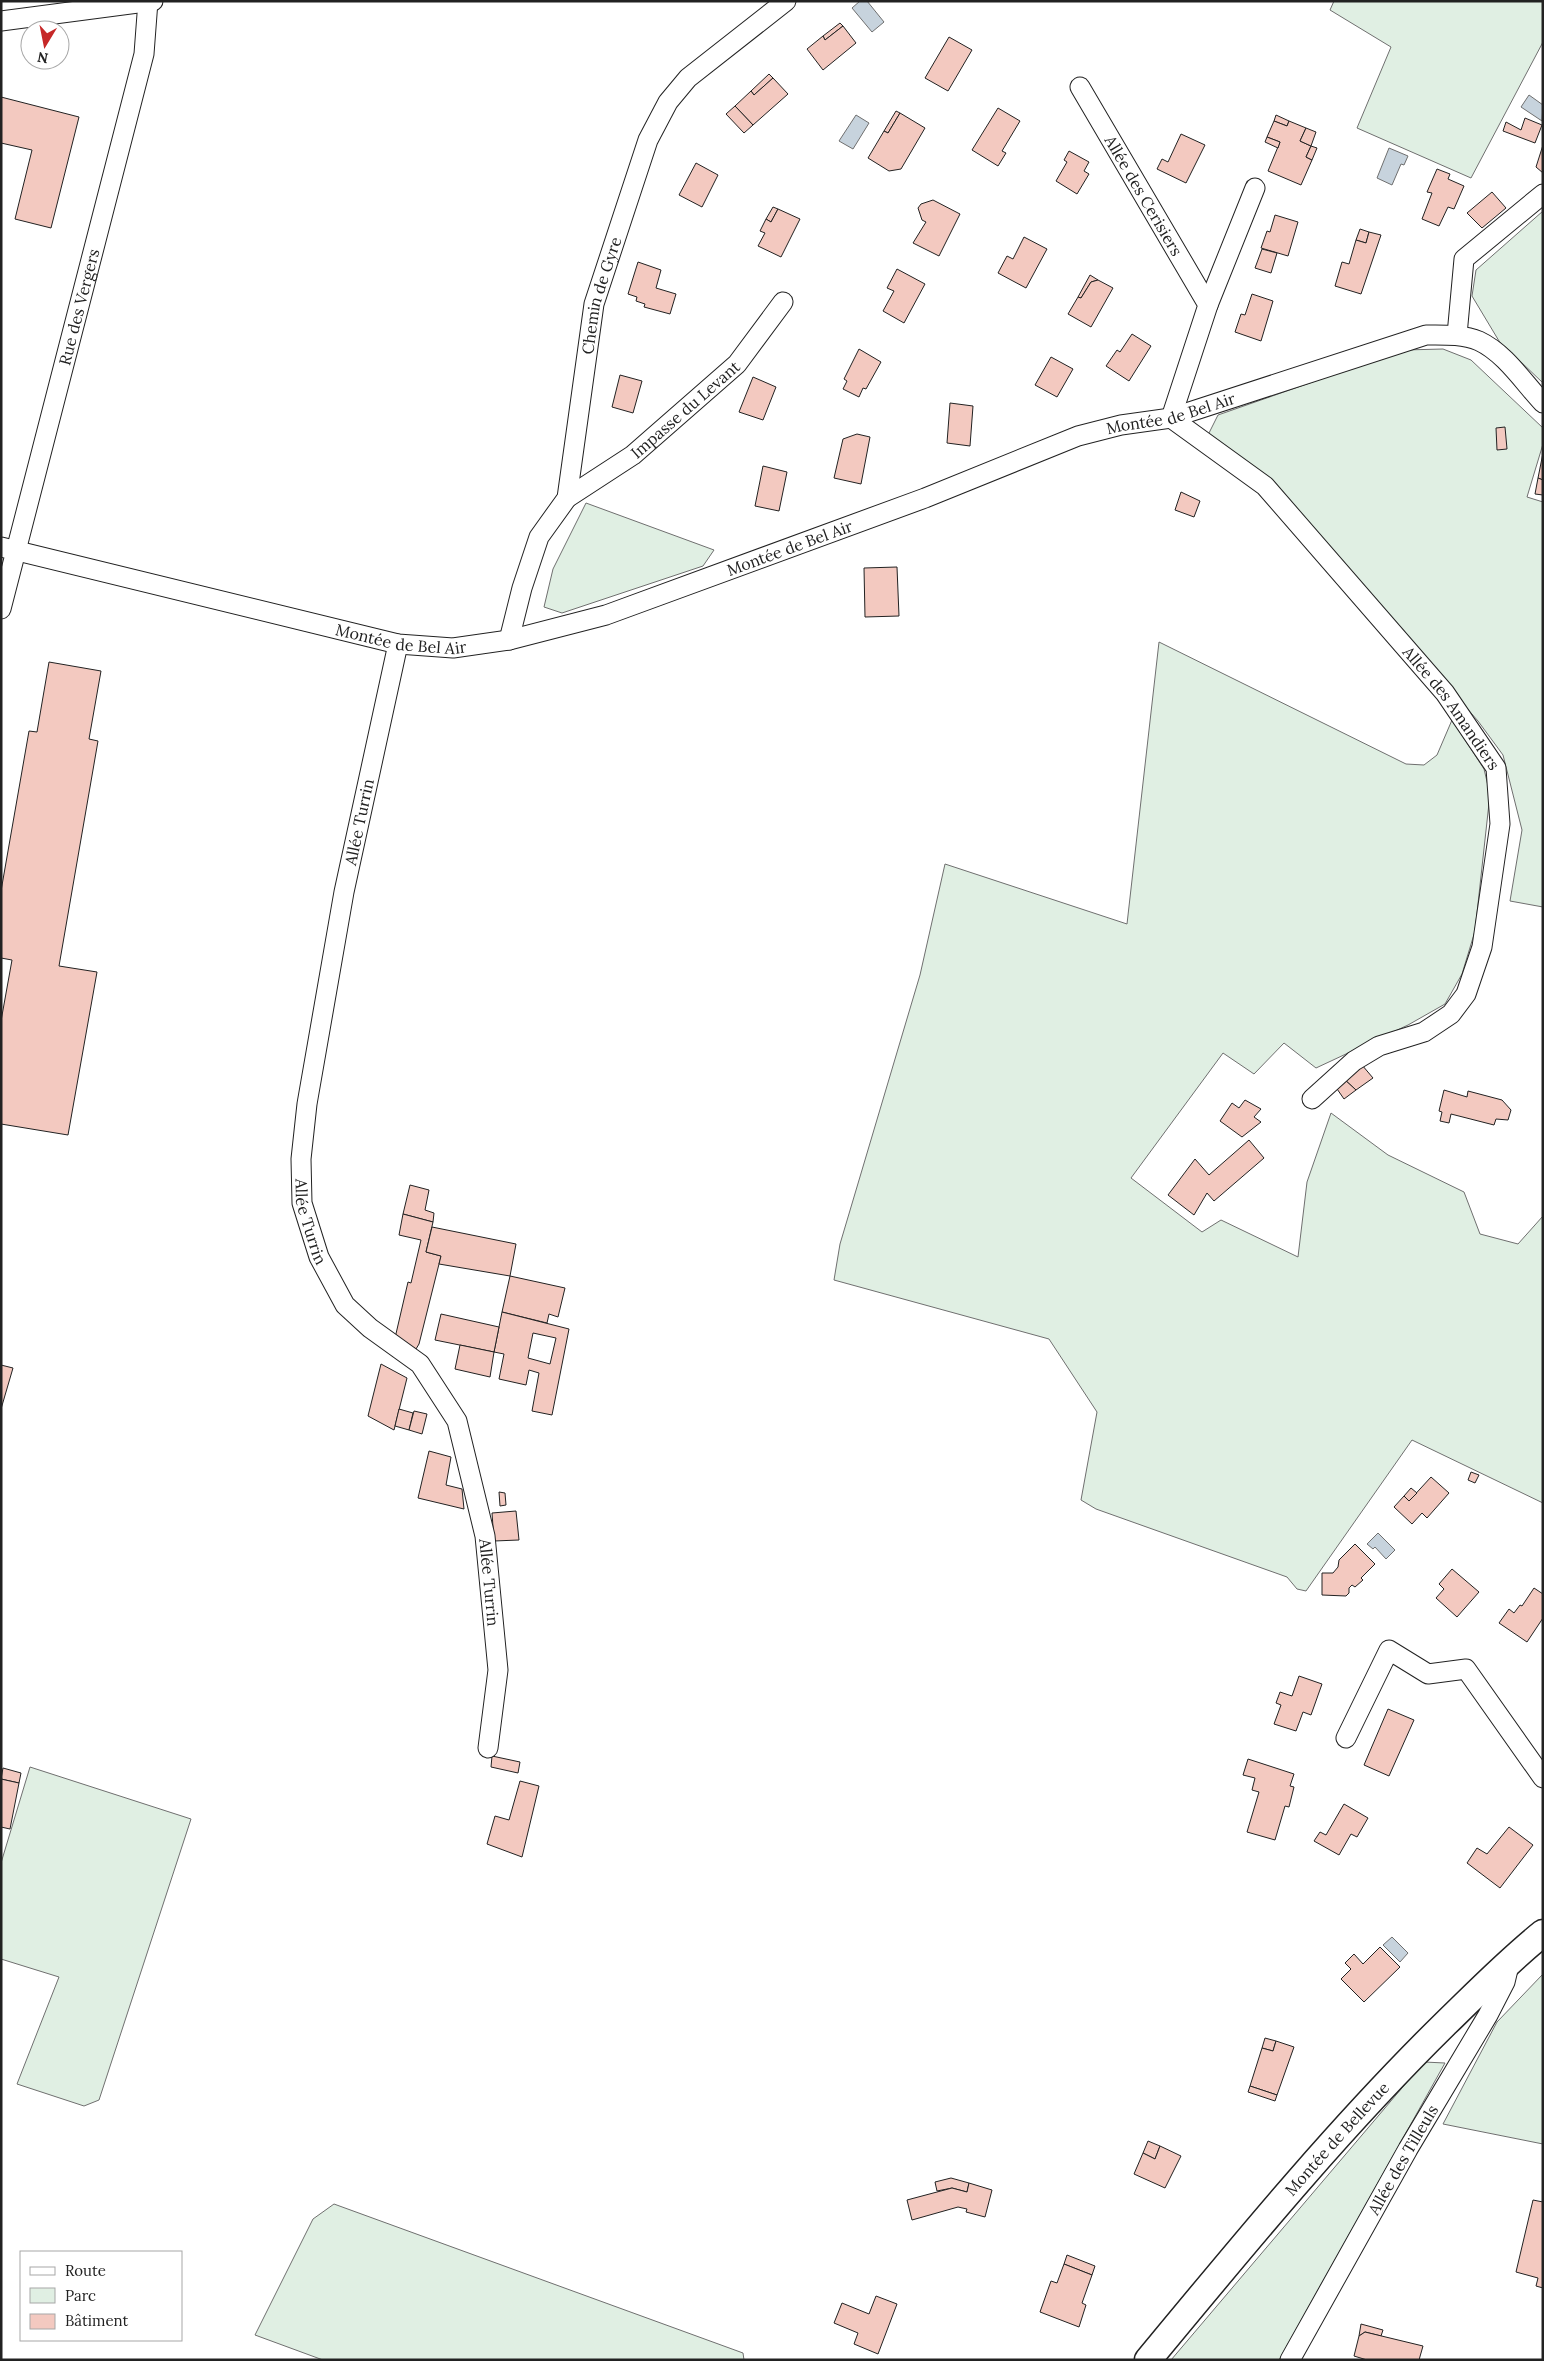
<svg xmlns="http://www.w3.org/2000/svg" width="1544" height="2361" font-family="Lora,serif">
	<style>
		.green { fill: #e0efe3; stroke: #6f6f6f }
		.water { fill: #c7d3dd; stroke: #6f6f6f }
		.building { fill: #f3c9c0; stroke: #222; fill-rule: evenodd }
		.lines { fill: none; stroke-linecap: round; stroke-linejoin: round }
		.street-casing { stroke: #222; stroke-width: 21 }
		.secondary-casing { stroke: #222; stroke-width: 29 }
		.street { stroke: #fff; stroke-width: 19 }
		.secondary { stroke: #fff; stroke-width: 26 }
		.labels { text-anchor: middle; dominant-baseline: central; stroke-width: 4; stroke-linejoin: round; paint-order: stroke }
		.street-label { font-size: 16px; fill: #222; stroke: #fff }
	</style>
	<rect width="100%" height="100%" fill="#fff"/>
	<g class="green">
		<path d="M1334,1H1543V42L1471,178L1357,128L1391,47L1330,10Z"/>
		<path d="M1543,211V383L1499,341L1472,296L1476,270Z"/>
		<path d="M1443,349L1471,360L1543,428V444L1527,497L1543,502V907L1510,901L1522,830L1503,755L1478,721L1266,477L1206,439L1218,415L1404,350Z"/>
		<path d="M586,503L714,550L703,566L562,613L544,607L553,569Z"/>
		<path d="M1159,642L1406,764L1424,765L1437,755L1452,720L1484,769L1490,794L1475,931L1462,974L1445,1004L1408,1025L1316,1068L1284,1043L1254,1074L1223,1053L1131,1178L1202,1232L1221,1220L1298,1257L1307,1182L1331,1113L1388,1155L1464,1192L1480,1234L1518,1244L1543,1216V1503L1412,1440L1306,1591L1297,1589L1287,1577L1096,1509L1081,1500L1097,1412L1049,1339L834,1280L840,1244L920,975L945,864L1127,924Z"/>
		<path d="M30,1767L191,1819L99,2100L84,2106L17,2084L59,1977L1,1959V1863Z"/>
		<path d="M1543,1974V2144L1443,2124L1497,2022Z"/>
		<path d="M1424,2062L1445,2063L1279,2360H1171Z"/>
		<path d="M334,2204L743,2353L744,2360H323L255,2335L313,2219Z"/>
	</g>
	<g class="water">
		<path d="M860,1H867L884,22L872,32L852,8Z"/>
		<path d="M1529,95L1543,105L1542,121L1521,107Z"/>
		<path d="M856,115L869,123L853,149L839,141Z"/>
		<path d="M1389,148L1408,156L1404,165L1401,164L1392,185L1377,178Z"/>
		<path d="M1378,1533L1395,1550L1386,1559L1375,1547L1373,1549L1367,1544Z"/>
		<path d="M1392,1937L1408,1953L1400,1962L1383,1945Z"/>
	</g>
	<g class="building">
		<path d="M840,23L843,26L825,40L823,36Z"/>
		<path d="M843,26L856,43L823,70L807,49L823,36L825,40Z"/>
		<path d="M949,37L972,50L948,91L925,78Z"/>
		<path d="M769,74L773,78L754,95L751,91Z"/>
		<path d="M773,78L788,94L753,125L735,106L751,91L754,95Z"/>
		<path d="M1,97L79,117L51,228L15,219L32,150L1,143Z"/>
		<path d="M735,106L753,125L744,133L726,114Z"/>
		<path d="M998,108L1020,121L1002,151L1006,153L998,166L972,150Z"/>
		<path d="M896,111L900,113L888,133L884,131Z"/>
		<path d="M900,113L925,128L901,169L889,171L868,158L884,131L888,133Z"/>
		<path d="M1276,115L1289,121L1287,126L1274,121Z"/>
		<path d="M1525,118L1542,125L1535,143L1503,131L1506,122L1521,130Z"/>
		<path d="M1274,121L1287,126L1289,121L1306,128L1300,141L1311,146L1306,157L1312,160L1301,185L1268,171L1280,142L1267,137Z"/>
		<path d="M1306,128L1316,132L1311,146L1300,141Z"/>
		<path d="M1181,134L1205,145L1186,183L1157,169L1162,159L1168,162Z"/>
		<path d="M1267,137L1280,142L1278,148L1265,142Z"/>
		<path d="M1543,145V173L1536,167Z"/>
		<path d="M1311,146L1317,148L1312,160L1306,157Z"/>
		<path d="M1069,151L1089,162L1084,171L1089,174L1077,194L1056,181L1067,162L1064,160Z"/>
		<path d="M696,163L718,175L702,207L679,195Z"/>
		<path d="M1437,169L1450,174L1448,179L1464,186L1454,209L1448,207L1439,226L1422,219L1432,193L1427,192Z"/>
		<path d="M1492,192L1506,208L1482,228L1467,213Z"/>
		<path d="M933,200L960,214L939,256L913,243L926,222L922,220L918,208L921,204Z"/>
		<path d="M773,207L778,209L771,222L766,219Z"/>
		<path d="M778,209L800,219L781,257L758,246L765,233L760,231L766,219L771,222Z"/>
		<path d="M1275,215L1298,222L1288,256L1261,248L1267,231L1270,232Z"/>
		<path d="M1360,229L1369,232L1366,243L1356,240Z"/>
		<path d="M1369,232L1381,235L1361,294L1335,286L1342,262L1349,264L1356,240L1366,243Z"/>
		<path d="M1024,237L1047,249L1026,288L998,273L1007,256L1013,259Z"/>
		<path d="M1262,249L1277,253L1271,273L1255,268Z"/>
		<path d="M638,262L661,270L656,288L676,294L670,314L644,307L645,304L636,301L637,297L628,294Z"/>
		<path d="M897,269L925,284L904,323L883,311L894,291L887,288Z"/>
		<path d="M1090,275L1098,280L1091,282L1081,298L1078,297Z"/>
		<path d="M1098,280L1113,288L1091,327L1068,314L1078,297L1081,298L1091,282Z"/>
		<path d="M1252,294L1273,301L1261,341L1235,332L1241,314L1245,315Z"/>
		<path d="M1132,334L1151,346L1129,381L1106,366L1117,350L1120,352Z"/>
		<path d="M859,349L881,362L866,389L863,388L859,397L843,389L847,381L844,379Z"/>
		<path d="M1051,357L1073,369L1057,397L1035,385Z"/>
		<path d="M620,375L642,381L633,413L612,407Z"/>
		<path d="M753,377L776,387L763,420L739,412Z"/>
		<path d="M950,403L973,406L970,446L947,443Z"/>
		<path d="M1505,427L1507,449L1497,450L1496,428Z"/>
		<path d="M857,434L870,437L861,484L834,478L843,439Z"/>
		<path d="M1543,453V480L1538,478Z"/>
		<path d="M763,466L787,472L779,511L755,506Z"/>
		<path d="M1538,478L1543,480V495L1535,494Z"/>
		<path d="M1181,492L1200,501L1194,517L1175,510Z"/>
		<path d="M897,567L899,616L865,617L864,568Z"/>
		<path d="M49,662L101,671L89,739L98,741L59,966L97,972L68,1135L1,1124V1021L12,960L1,958V891L29,731L37,732Z"/>
		<path d="M1362,1065L1373,1078L1356,1090L1344,1079Z"/>
		<path d="M1344,1079L1356,1090L1344,1099L1335,1086Z"/>
		<path d="M1444,1090L1467,1097L1468,1091L1502,1100L1511,1110L1508,1120L1496,1119L1494,1125L1451,1114L1449,1123L1440,1121L1442,1112L1439,1111Z"/>
		<path d="M1245,1100L1261,1109L1254,1117L1261,1122L1242,1137L1220,1121L1232,1103L1239,1108Z"/>
		<path d="M1249,1140L1264,1158L1214,1201L1207,1193L1194,1215L1168,1195L1195,1159L1209,1175Z"/>
		<path d="M410,1185L429,1190L425,1210L434,1213L433,1222L403,1214Z"/>
		<path d="M403,1214L433,1222L426,1252L441,1256L419,1344L416,1349L395,1338L408,1282L411,1283L421,1240L399,1235Z"/>
		<path d="M432,1227L516,1244L510,1276L439,1264L441,1256L426,1252Z"/>
		<path d="M510,1276L565,1288L558,1317L549,1314L547,1323L502,1312Z"/>
		<path d="M502,1312L569,1329L552,1415L532,1411L539,1373L529,1370L526,1385L499,1379L504,1354L494,1352ZM533,1333L556,1338L550,1364L528,1358Z"/>
		<path d="M441,1314L499,1327L494,1352L435,1340Z"/>
		<path d="M460,1345L494,1352L490,1377L455,1369Z"/>
		<path d="M381,1364L407,1378L394,1430L368,1416Z"/>
		<path d="M1,1365L13,1368L1,1409Z"/>
		<path d="M399,1409L413,1413L409,1430L395,1426Z"/>
		<path d="M414,1411L427,1414L422,1434L409,1430Z"/>
		<path d="M429,1451L451,1457L446,1485L462,1489L464,1509L418,1498Z"/>
		<path d="M1471,1472L1479,1475L1475,1483L1468,1480Z"/>
		<path d="M1431,1477L1449,1493L1427,1518L1422,1513L1412,1524L1394,1507L1404,1496L1409,1501Z"/>
		<path d="M1411,1488L1417,1493L1409,1501L1404,1496Z"/>
		<path d="M499,1492L505,1493L506,1505L500,1506Z"/>
		<path d="M516,1511L519,1540L494,1541L492,1513Z"/>
		<path d="M1355,1544L1375,1564L1361,1578L1363,1580L1355,1587L1352,1585L1349,1588V1593L1346,1596L1322,1595V1573H1333L1338,1567L1339,1560Z"/>
		<path d="M1452,1569L1479,1592L1457,1617L1436,1598L1444,1589L1439,1584Z"/>
		<path d="M1534,1588L1543,1594V1618L1527,1642L1499,1623L1509,1609L1514,1613L1520,1605L1522,1606Z"/>
		<path d="M1299,1676L1322,1684L1311,1715L1303,1712L1296,1731L1274,1724L1281,1705L1276,1703L1280,1692L1292,1696Z"/>
		<path d="M1388,1709L1414,1720L1389,1776L1364,1765Z"/>
		<path d="M492,1756L520,1762L518,1773L491,1767Z"/>
		<path d="M1248,1759L1294,1774L1290,1786L1294,1787L1289,1807L1285,1806L1275,1840L1247,1832L1259,1792L1252,1790L1255,1778L1243,1775Z"/>
		<path d="M3,1768L21,1773L19,1783L1,1779Z"/>
		<path d="M1,1779L19,1783L10,1829L1,1827Z"/>
		<path d="M520,1781L539,1786L522,1857L487,1844L495,1816L509,1820Z"/>
		<path d="M1344,1804L1368,1818L1357,1837L1351,1834L1339,1855L1314,1841L1320,1832L1326,1835Z"/>
		<path d="M1509,1827L1533,1845L1500,1888L1467,1863L1477,1848L1487,1854Z"/>
		<path d="M1380,1947L1400,1967L1364,2002L1341,1979L1351,1969L1345,1963L1354,1954L1363,1964Z"/>
		<path d="M1265,2038L1276,2041L1273,2051L1262,2048Z"/>
		<path d="M1276,2041L1294,2047L1277,2095L1250,2086L1262,2048L1273,2051Z"/>
		<path d="M1250,2086L1277,2095L1275,2101L1248,2092Z"/>
		<path d="M1148,2141L1160,2146L1155,2159L1143,2153Z"/>
		<path d="M1160,2146L1181,2156L1165,2188L1134,2174L1143,2153L1155,2159Z"/>
		<path d="M951,2178L969,2183L967,2192L952,2188L937,2191L935,2182Z"/>
		<path d="M969,2183L992,2190L985,2217L966,2212L967,2209L958,2207L912,2220L907,2200L952,2188L967,2192Z"/>
		<path d="M1533,2200L1543,2202V2288L1536,2286L1538,2278L1516,2272Z"/>
		<path d="M1067,2255L1095,2266L1092,2275L1064,2264Z"/>
		<path d="M1064,2264L1092,2275L1082,2303L1086,2305L1079,2327L1040,2312L1051,2281L1057,2283Z"/>
		<path d="M876,2296L897,2304L878,2354L854,2344L858,2333L834,2323L842,2303L869,2314Z"/>
		<path d="M1361,2324L1383,2330L1381,2336L1365,2332L1359,2336Z"/>
		<path d="M1365,2332L1423,2346L1419,2360H1367L1354,2356L1359,2336Z"/>
	</g>
	<g class="lines">
		<defs>
			<g id="street">
				<path d="M1,21L153,1"/>
				<path id="s1" d="M1080,87L1208,305L1171,418L1265,486L1445,693L1496,768L1500,824L1482,947L1466,994L1451,1014L1424,1032L1379,1046L1354,1061L1312,1099"/>
				<path d="M1208,305L1255,188"/>
				<path d="M1457,335L1464,259L1543,194"/>
				<path id="s2" d="M567,498L633,455L737,364L783,302"/>
				<path id="s3" d="M1,547L398,644L453,648L509,640L606,615L925,498L1078,436L1121,425L1171,418L1426,335C1443,335 1463,334 1479,341C1505,353 1524,383 1543,403"/>
				<path id="s4" d="M1,609L144,54L148,1"/>
				<path id="s5" d="M509,640L522,588L539,537L567,498L594,304L648,140L668,102L688,78L786,1"/>
				<path id="s6" d="M398,644L344,892L307,1104L301,1159L302,1203L319,1257L345,1305L370,1328L420,1364L457,1421L485,1536L498,1670L488,1748"/>
				<path d="M1346,1738L1389,1650L1428,1674L1466,1669L1543,1778"/>
				<path id="s7" d="M1290,2360L1408,2149L1488,2015L1505,1982L1510,1961"/>
			</g>
			<g id="secondary">
				<path id="s8" d="M1148,2360C1244,2244 1339,2128 1446,2023C1478,1992 1508,1961 1543,1933"/>
			</g>
		</defs>
		<use href="#street" class="street-casing"/>
		<use href="#secondary" class="secondary-casing"/>
		<use href="#street" class="street"/>
		<use href="#secondary" class="secondary"/>
	</g>
	<g class="labels">
		<g class="street-label">
			<text stroke="none"><textPath href="#s1" startOffset="126">Allée des Cerisiers</textPath></text>
			<text stroke="none"><textPath href="#s5" startOffset="361">Chemin de Gyre</textPath></text>
			<text stroke="none"><textPath href="#s4" startOffset="312">Rue des Vergers</textPath></text>
			<text stroke="none"><textPath href="#s2" startOffset="148">Impasse du Levant</textPath></text>
			<text stroke="none"><textPath href="#s3" startOffset="1221">Montée de Bel Air</textPath></text>
			<text stroke="none"><textPath href="#s3" startOffset="816">Montée de Bel Air</textPath></text>
			<text stroke="none"><textPath href="#s3" startOffset="411">Montée de Bel Air</textPath></text>
			<text stroke="none"><textPath href="#s1" startOffset="778">Allée des Amandiers</textPath></text>
			<text transform="translate(359 822) rotate(-78)">Allée Turrin</text>
			<text stroke="none"><textPath href="#s6" startOffset="588">Allée Turrin</textPath></text>
			<text stroke="none"><textPath href="#s6" startOffset="1008">Allée Turrin</textPath></text>
			<text stroke="none"><textPath href="#s8" startOffset="291">Montée de Bellevue</textPath></text>
			<text stroke="none"><textPath href="#s7" startOffset="230">Allée des Tilleuls</textPath></text>
		</g>
	</g>
	<rect width="1544" height="2361" fill="none" stroke="#222222" stroke-width="5"/>
	<rect x="20" y="2251" width="162" height="90" fill="#ffffff" stroke="#a7a7a7"/>
	<rect x="30" y="2267" width="25" height="8" fill="#ffffff" stroke="#a7a7a7"/>
	<text x="65" y="2276" font-size="15" fill="#222222">Route</text>
	<rect x="30" y="2288" width="25" height="15" fill="#e0efe3" stroke="#a7a7a7"/>
	<text x="65" y="2301" font-size="15" fill="#222222">Parc</text>
	<rect x="30" y="2314" width="25" height="15" fill="#f3c9c0" stroke="#a7a7a7"/>
	<text x="65" y="2326" font-size="15" fill="#222222">Bâtiment</text>
	<g transform="translate(45 45) rotate(190)"><circle r="24" fill="#ffffff" stroke="#a7a7a7"/>
	<path d="M0-4L9 19L0 12L-9 19Z" fill="#c62828"/>
	<text y="-8" font-size="14" font-weight="bold" text-anchor="middle" fill="#222222">N</text>
	</g>
</svg>
